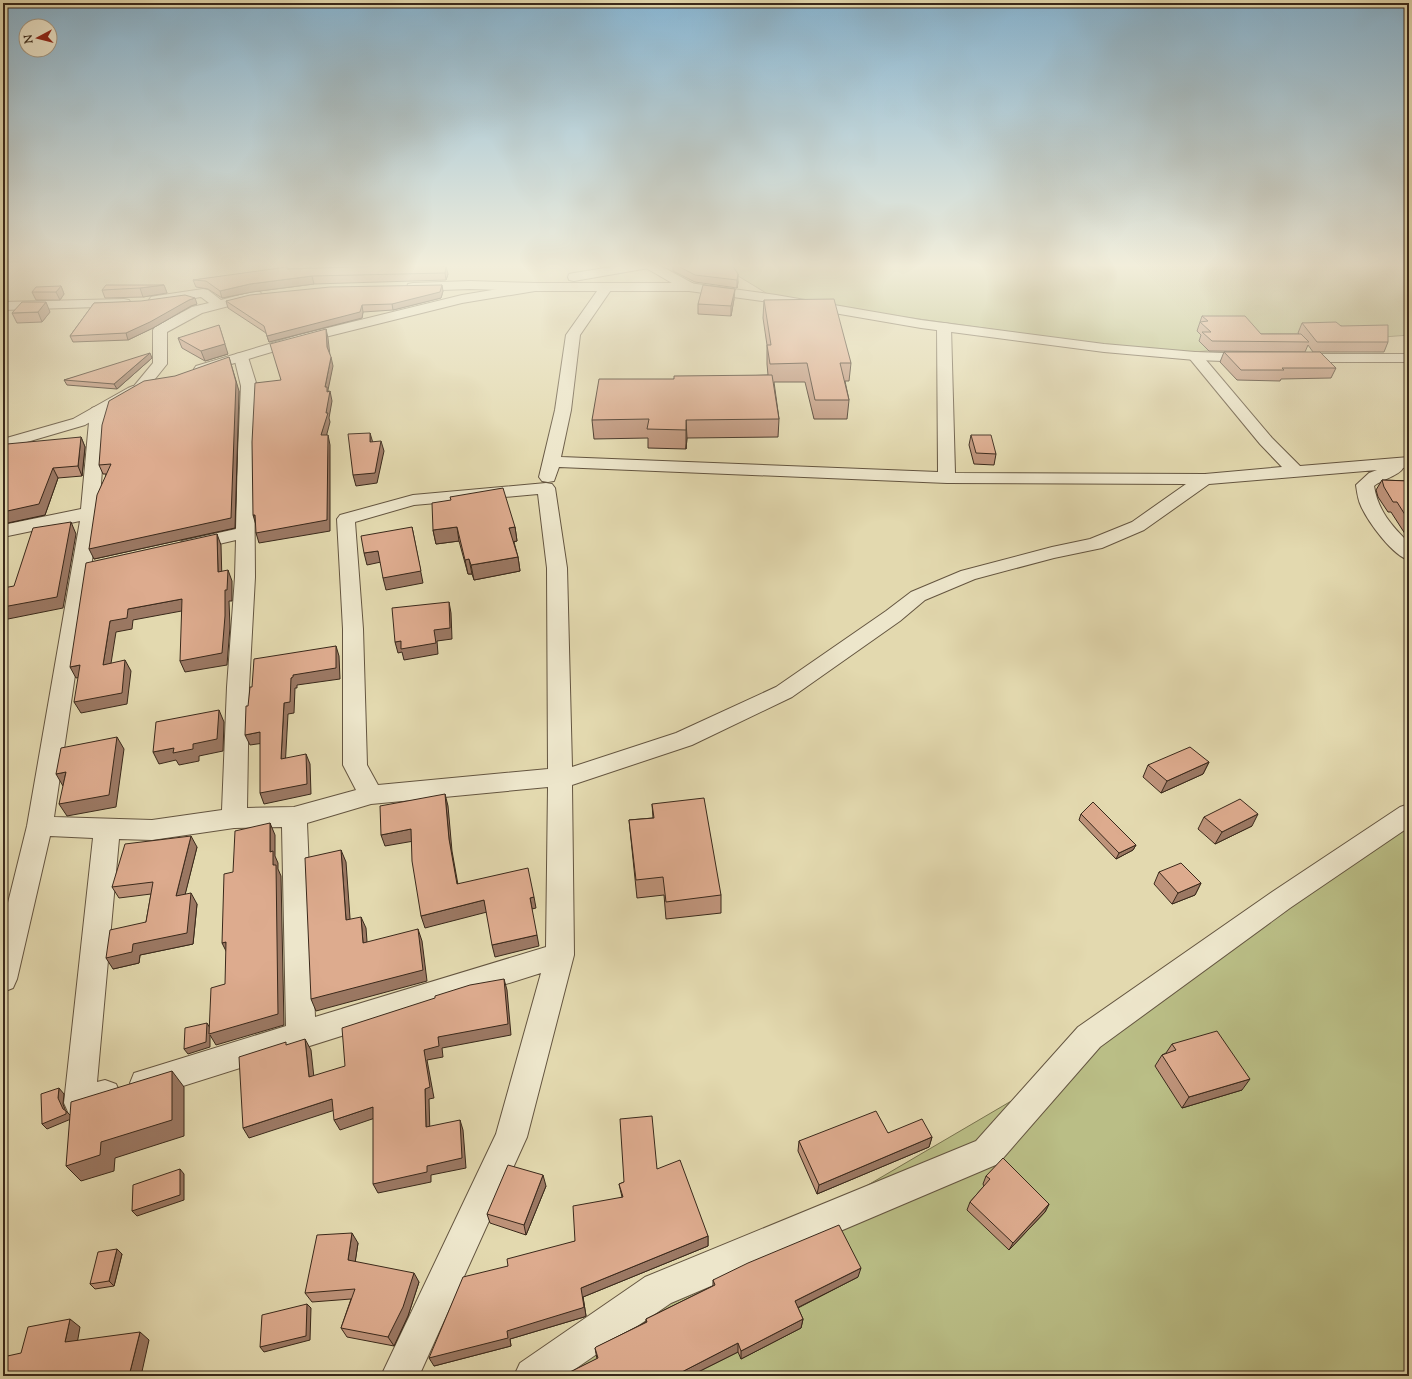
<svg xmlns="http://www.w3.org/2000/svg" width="1412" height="1379" font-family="'Sorts Mill Goudy',serif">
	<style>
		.green { fill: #babe86; stroke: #7a7450 }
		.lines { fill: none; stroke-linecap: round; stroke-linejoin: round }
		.minor-casing { stroke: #645540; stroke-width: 2 }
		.tertiary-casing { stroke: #645540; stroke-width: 2 }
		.minor { fill: #ede6cb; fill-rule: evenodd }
		.tertiary { fill: #ede6cb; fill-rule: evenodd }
		.wall { fill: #be937a; stroke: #3a291b }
		.shaded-wall { fill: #9b7863; stroke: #3a291b }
		.building { fill: #ddab8e; stroke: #3a291b }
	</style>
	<rect width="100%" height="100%" fill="#e3d9af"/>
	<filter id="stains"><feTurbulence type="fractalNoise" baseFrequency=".005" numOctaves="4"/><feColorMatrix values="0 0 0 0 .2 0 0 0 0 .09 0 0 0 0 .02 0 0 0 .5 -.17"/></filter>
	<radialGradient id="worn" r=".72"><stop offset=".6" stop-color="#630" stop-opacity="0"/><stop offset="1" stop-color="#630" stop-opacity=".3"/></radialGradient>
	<g class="green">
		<path d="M720,265H1409V335L1169,354L776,299Z"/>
		<path d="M1409,819V1376H542L1054,1076Z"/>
	</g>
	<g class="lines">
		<defs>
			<g id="minor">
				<path d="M644,265H659L694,284L695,287L694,290H684L646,268Z"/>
				<path d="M470,281L535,283L540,284L541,287L540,290L535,291L470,289L413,291L408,290L407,287L408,284L413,283Z"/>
				<path d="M607,283L612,284L613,287L580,335L571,410L561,457L938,472L937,327L939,324L944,323L949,324L951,327L955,473L1205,474L1282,467L1260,444L1190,359L1188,356L1190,353L1195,352L1200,353L1272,438L1300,466L1409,457V467L1403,468C1400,475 1381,480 1374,486C1378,511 1392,526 1409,543V560C1393,556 1368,522 1361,506C1358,500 1357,492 1356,485L1369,473L1377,470L1209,484L1144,530L1102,548L1054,558L975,579L925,600L900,621L792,697L692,745L572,785L574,955L527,1137L419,1376H381L496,1134L541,973L145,1098L134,1093L130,1083L134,1073L286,1026L282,827L234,828L152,840L119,839L97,1082L105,1080L116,1084L121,1095L116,1106L80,1118L69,1114L64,1103L93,838L50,836L17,979L13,988L3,992V923L27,826L80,521L3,537V525L81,509L90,411L92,408L98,406L104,408L106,411L99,513L54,817L152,820L222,810L227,687L235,577L236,540L189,551L182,549L180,545L182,541L236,529L238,452L241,386L234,357L236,354L241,353L246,354L248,357L257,386L254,452L255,577L249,687L247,808L294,807L356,790L343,765V629L337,519L340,515L413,495L546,483L552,484L555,488L567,568L572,767L676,733L776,687L886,611L911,592L961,571L1052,547L1090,539L1132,522L1186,484L947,483L559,467L554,481L548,482L542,481L539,477L555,410L566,335L602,284ZM538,494L547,568L548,769L378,785L367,765L363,629L355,522L414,505ZM548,787L546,947L315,1017L307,823L371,804Z"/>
				<path d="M203,289L208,290L221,300L255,291L260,292L262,295L260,298L202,313L167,332V364L147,389L142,391L137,389L134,386L153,363V330L155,327L192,307L209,303L201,297L156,304L151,303L149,300L151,297L156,296Z"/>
				<path d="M124,299L129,300L131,303L129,306L3,310V302Z"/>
				<path d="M1409,804V827L1290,908L1100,1047L998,1164L671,1303L565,1376H514L520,1363L645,1277L976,1141L1078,1027L1272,892L1400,807Z"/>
			</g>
			<g id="tertiary">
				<path d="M623,265H649L647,268L643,269L574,281L569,280L568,277L569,274L574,273Z"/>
				<path d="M535,283H689L776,295L921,320L1104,344L1195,352L1252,354L1257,355L1259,358L1257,361L1252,362L1195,360L1104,352L921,328L776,303L689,291H535L462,303L309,341L201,373L196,372L194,369L196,366L299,335L462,295Z"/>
				<path d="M1296,354H1409V362H1296L1291,361L1289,358L1291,355Z"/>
				<path d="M133,386L138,388L141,391L138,394L85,425L3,449V439L73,419L128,388Z"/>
			</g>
		</defs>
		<use href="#minor" class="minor-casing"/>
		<use href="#tertiary" class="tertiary-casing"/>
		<use href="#minor" class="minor"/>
		<use href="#tertiary" class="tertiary"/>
	</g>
	<g class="wall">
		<path d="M441,265L442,267L448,274L446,280L314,284L252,292L222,298L208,289L196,287L193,280L287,269Z"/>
		<path d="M673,265H732L738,282L737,288L695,282L673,271Z"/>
		<path d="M164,285L167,293L143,297L105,298L102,290Z"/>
		<path d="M61,286L64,294L60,300H36L32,292Z"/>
		<path d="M443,291L441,298L393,310L363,312L362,318L269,342L266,333L228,308L226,301Z"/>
		<path d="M734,299L731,316L698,314V304Z"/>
		<path d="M764,300L851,363L849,381H845L849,400L847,419H814L805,382H774L779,419L778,437L687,438L686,449L648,448V438L594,439L592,420L674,379L768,375L767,364V345L763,318Z"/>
		<path d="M94,303L197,304L191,306L153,328L128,340L73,342L70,336Z"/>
		<path d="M50,312L42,322L17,323L12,313Z"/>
		<path d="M1202,316L1261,334H1299L1298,333L1302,323L1341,326L1388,342L1384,352H1313L1308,345L1305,352L1209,351L1199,341L1201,335L1197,331Z"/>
		<path d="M178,338L228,354L205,361L182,348Z"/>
		<path d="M1224,352L1336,368L1331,378L1281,379L1280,381L1237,380L1220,362Z"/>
		<path d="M152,358L117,389L67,385L64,380Z"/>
		<path d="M239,391L235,528L94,559L106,474H103L99,465Z"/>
		<path d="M971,435L996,454L994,465L974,464L969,445Z"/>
		<path d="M81,437L85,447L82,476L58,478L45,515L3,524V460Z"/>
		<path d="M1382,480L1409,481V540L1391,512H1388L1378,497L1376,490Z"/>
		<path d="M515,527L517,541L514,542L518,557L520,571L474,580L472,574H468L459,541L436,544L433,530Z"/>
		<path d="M1209,762L1203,774L1161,793L1143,777L1148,765Z"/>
		<path d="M652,804L721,895V913L666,919L664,895L637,898L629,820L653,818Z"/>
		<path d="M1081,814L1136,845L1133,850L1116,859L1079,820Z"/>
		<path d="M1204,817L1252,826L1215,844L1198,829Z"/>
		<path d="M197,847L185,894L197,904L193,944L140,955L139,963L113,969L146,922L151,894L119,898L112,887Z"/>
		<path d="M1159,872L1201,883L1195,895L1172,904L1154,884Z"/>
		<path d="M1172,1044L1242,1090L1182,1108L1155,1066L1162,1055L1166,1053Z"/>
		<path d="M888,1133L932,1137L929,1147L817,1194L798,1151L799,1141Z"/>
		<path d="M657,1169L708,1236V1246L583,1297L586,1316L584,1317L510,1339L511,1346L434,1366L508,1266L575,1241L622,1197L619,1184Z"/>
		<path d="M986,1176L1049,1204L1045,1212L1009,1250L967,1210L970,1202L984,1186L983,1184Z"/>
		<path d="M546,1186L526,1235L490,1223L487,1214Z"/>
		<path d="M358,1243L355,1262L419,1282L408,1316L394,1346L347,1337L341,1328L351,1299L312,1302L305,1293Z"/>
		<path d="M117,1249L122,1254L114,1286L95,1289L90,1284Z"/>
		<path d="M858,1277L798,1308L803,1319L801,1328L741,1359L738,1352L690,1376H562L597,1359L595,1348L646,1322V1319L713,1286V1280Z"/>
	</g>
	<g class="shaded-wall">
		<path d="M446,266L448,274L446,280L445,273Z"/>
		<path d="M738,274V282L737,288V280Z"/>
		<path d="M312,276L314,284L252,292L222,298L220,291L250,284Z"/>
		<path d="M164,285L167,293L143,297L140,288Z"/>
		<path d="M442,285L443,291L441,298L393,310L392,304Z"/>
		<path d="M61,286L64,294L60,300L56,292Z"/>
		<path d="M735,289L734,299L731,316V306Z"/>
		<path d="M195,298L197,304L191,306L153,328L128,340L126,333L189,300Z"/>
		<path d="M46,302L50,312L42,322L38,312Z"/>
		<path d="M362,305L363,312L362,318L269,342L267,336Z"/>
		<path d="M219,325L228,354L205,361L201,351Z"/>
		<path d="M326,329L328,338L330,356L327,347Z"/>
		<path d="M150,353L152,358L117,389L114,384Z"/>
		<path d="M229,357L239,391L235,528L94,559L89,549Z"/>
		<path d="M331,357L333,366L328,390L329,394L330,391L332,401L329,418L330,422L324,445L321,435L326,413L325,387Z"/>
		<path d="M686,420L687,438L686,449Z"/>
		<path d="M370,433L373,443L370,442Z"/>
		<path d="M328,435L330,445V531L259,543L256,533Z"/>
		<path d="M81,437L85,447L82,476L78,466Z"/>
		<path d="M381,441L384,451L377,483L356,486L353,475Z"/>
		<path d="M53,468L58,478L45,515L3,524V512Z"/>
		<path d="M253,515H255L256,525Z"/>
		<path d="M71,522L76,534L63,608L3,620V607Z"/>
		<path d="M412,527L423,583L386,590L383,578Z"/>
		<path d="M457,527L459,541L436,544L433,530Z"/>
		<path d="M515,527L517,541L511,542L509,528Z"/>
		<path d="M217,534L221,545L222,582L218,572Z"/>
		<path d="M378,551L381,562L367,565L364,553Z"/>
		<path d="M518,557L520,571L474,580L471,565Z"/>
		<path d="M469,559L472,574H468L465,560Z"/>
		<path d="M228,570L232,581V601H229L230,627L227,665L185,672L180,661Z"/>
		<path d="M182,599L187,610L133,620L132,629L116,632L109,676L103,665L110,621L128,609Z"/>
		<path d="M449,602L451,613L452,639L437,641L438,654L404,660L402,652L398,653L395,642L401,641L434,630Z"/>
		<path d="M336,646L339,656L340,679L297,685V688H295L294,713L288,714L285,769L281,759L284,703L291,678L293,675Z"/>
		<path d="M125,660L131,671L127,704L81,713L74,702Z"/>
		<path d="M80,665L86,676L76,678L70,667Z"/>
		<path d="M219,710L224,722L223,751L199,756V761L179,765L176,760L159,764L153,752L193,744Z"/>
		<path d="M260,732L264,743L250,745L245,735Z"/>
		<path d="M117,737L124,749L116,807L67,816L59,804Z"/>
		<path d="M306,754L310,764L311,794L264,804L260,793Z"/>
		<path d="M1209,762L1203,774L1161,793L1167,781Z"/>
		<path d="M66,772L63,786L56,774Z"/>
		<path d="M445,794L448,806L452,851L460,896L457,884L449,839Z"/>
		<path d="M1258,814L1252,826L1215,844L1222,832Z"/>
		<path d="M270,823L275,835V856L278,863V869L281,876L284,1025L216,1045L210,1035V1047L188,1054L184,1049L207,1023L210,1028L273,865L270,852Z"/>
		<path d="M411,829L414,841L385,846L381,835Z"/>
		<path d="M191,836L197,847L182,907L176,896Z"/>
		<path d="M1136,845L1133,850L1116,859L1119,853Z"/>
		<path d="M341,850L346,862L351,932L346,920Z"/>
		<path d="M1201,883L1195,895L1172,904L1178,893Z"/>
		<path d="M191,893L197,904L193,944L140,955L139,963L113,969L106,958L133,944Z"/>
		<path d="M534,897L536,908L532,909L530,898Z"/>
		<path d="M484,900L487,912L425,928L421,916Z"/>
		<path d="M361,917L366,928L368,955L363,943Z"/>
		<path d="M418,929L422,941L427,981L316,1011L311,999Z"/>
		<path d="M537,935L539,946L495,957L492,945Z"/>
		<path d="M226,942L228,955L222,943Z"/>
		<path d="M504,979L507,990L511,1035L442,1048L443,1057L427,1060L434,1098L429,1099L430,1137L426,1127L424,1050Z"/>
		<path d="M305,1039L311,1050L315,1087L309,1077Z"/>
		<path d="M172,1071L184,1087V1136L115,1158L114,1171L81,1181L66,1166L101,1142Z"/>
		<path d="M1250,1079L1242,1090L1182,1108L1189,1097Z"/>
		<path d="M59,1088L64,1094L63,1104L66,1112V1111L71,1116V1119L47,1129L42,1124L58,1098Z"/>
		<path d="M332,1099L338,1109L249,1138L243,1128Z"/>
		<path d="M373,1107L378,1117L340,1130L334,1120Z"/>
		<path d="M460,1120L463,1130L466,1168L431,1175V1182L378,1193L373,1184L427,1166Z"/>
		<path d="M932,1137L929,1147L817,1194L819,1185Z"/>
		<path d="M180,1169L184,1174V1200L137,1216L132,1211Z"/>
		<path d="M543,1175L546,1186L526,1235L524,1225Z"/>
		<path d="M1049,1204L1045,1212L1009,1250L1013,1243Z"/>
		<path d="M352,1233L358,1243L354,1270L348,1260Z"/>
		<path d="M708,1236V1246L583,1297L586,1316L584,1317L510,1339L511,1346L434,1366L429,1358L581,1288Z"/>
		<path d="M117,1249L122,1254L114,1286L109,1281Z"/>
		<path d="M861,1268L858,1277L793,1310L795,1301Z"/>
		<path d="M414,1273L419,1282L408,1316L394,1346L388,1337Z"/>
		<path d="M307,1304L311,1308L310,1340L264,1352L260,1347Z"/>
		<path d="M70,1319L80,1327L76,1350L65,1342Z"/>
		<path d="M803,1319L801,1328L741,1359V1351Z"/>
		<path d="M140,1332L149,1340L141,1376H129Z"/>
		<path d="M738,1343V1352L690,1376H674Z"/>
	</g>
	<g class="building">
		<path d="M415,265H441V267L446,266L445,273L312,276L250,284L220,291L206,281L193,280L287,267V269Z"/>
		<path d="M676,265H732L738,274L737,280L695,275Z"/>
		<path d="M106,285H164L140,288L102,290Z"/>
		<path d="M442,285L440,292L392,304L362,305L360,312L267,336L264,326L226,301L250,295L330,287Z"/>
		<path d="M703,285L735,289L731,306L698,304Z"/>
		<path d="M61,286L56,292H32L36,287Z"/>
		<path d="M185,295L195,298L189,300L150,322L126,333L70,336L94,303L141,301Z"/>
		<path d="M834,299L851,363H840L849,400H815L807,363L770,364L767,345H771L764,300Z"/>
		<path d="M22,302H46L38,312L12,313Z"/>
		<path d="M1202,316H1245L1261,334H1301L1309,342L1212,341L1202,332H1211L1200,322L1208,321Z"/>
		<path d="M1336,322L1341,326L1388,325V342H1317L1302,323Z"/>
		<path d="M219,325L225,344L201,351L178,338Z"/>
		<path d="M326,329L327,347L331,357L325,387H327V392L330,391L326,413H328L321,435H328L327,520L256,533L255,515H253L252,442L255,383L281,380L270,344Z"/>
		<path d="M1224,352H1320L1336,368H1282L1284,370H1241Z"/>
		<path d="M150,353L114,384L64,380Z"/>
		<path d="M229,357L236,382L231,518L89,549L97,495L111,464L99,465L102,425L109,401L144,381L175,376Z"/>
		<path d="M772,375L779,419L686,420V430L647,429L649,419L592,420L599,379H674V376Z"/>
		<path d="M370,433V442L381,441L375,473L353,475L348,434Z"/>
		<path d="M971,435H991L996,454L976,453Z"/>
		<path d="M81,437L78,466L53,468L39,504L3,512V460L7,444Z"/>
		<path d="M1382,480L1409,481V521L1397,502H1393L1384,487Z"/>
		<path d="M503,488L515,527L509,528L518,557L471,565L469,559L465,560L457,527L433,530L432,503L451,500L450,497Z"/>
		<path d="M71,522L57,597L3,607V588L14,586L33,528Z"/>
		<path d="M412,527L421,571L383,578L378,551L364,553L361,536Z"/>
		<path d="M217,534L218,572L228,570L227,590H225V616L222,653L180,661L182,599L128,609L127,618L110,621L103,665L125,660L122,693L74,702L80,665L70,667L86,563Z"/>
		<path d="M449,602L450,628L434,630L436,643L401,649V641L395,642L392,608Z"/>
		<path d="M336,646V668L293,675V677L291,678L290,702L284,703L281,759L306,754L307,784L260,793V732L245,735L246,706H248L250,687H252L254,659Z"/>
		<path d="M219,710L217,739L193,744V749L173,753L174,748L153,752L156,722Z"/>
		<path d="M117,737L109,795L59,804L66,772L56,774L61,748Z"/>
		<path d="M1190,747L1209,762L1167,781L1148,765Z"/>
		<path d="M445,794L449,839L457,884L528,868L534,897L530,898L537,935L492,945L484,900L421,916L412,861L411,829L381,835L380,806Z"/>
		<path d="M704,798L721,895L666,902L663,877L636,880L629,820L654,818L652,804Z"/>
		<path d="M1240,799L1258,814L1222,832L1204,817Z"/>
		<path d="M1093,802L1136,845L1119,853L1081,814Z"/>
		<path d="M270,823V852L273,851V865H276L278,1014L209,1034L211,988L225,984L226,942L222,943L224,874L233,872L235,831Z"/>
		<path d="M191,836L176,896L191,893L187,933L133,944L132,952L106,958L110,930L146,922L153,882L112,887L125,844Z"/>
		<path d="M341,850L346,920L361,917L363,943L418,929L423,970L311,999L305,858Z"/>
		<path d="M1181,863L1201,883L1178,893L1159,872Z"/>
		<path d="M504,979L508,1024L438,1037L439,1046L424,1050L430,1087L425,1089L426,1127L460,1120L462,1158L427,1166V1172L373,1184V1107L334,1120L332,1099L243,1128L239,1057L286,1042V1045L305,1039L309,1077L345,1066L342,1028L435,998V996L470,985Z"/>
		<path d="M207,1023L206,1042L184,1049L185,1028Z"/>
		<path d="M1217,1031L1250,1079L1189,1097L1162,1055L1176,1050L1172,1044Z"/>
		<path d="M172,1071V1120L101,1142L100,1155L66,1166L71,1102Z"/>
		<path d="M59,1088L58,1098L63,1109L66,1111V1114L42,1124L41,1094Z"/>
		<path d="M876,1111L888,1133L922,1119L932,1137L819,1185L799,1141Z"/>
		<path d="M652,1116L657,1169L680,1160L708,1236L581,1288L584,1307L582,1308L507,1331L508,1338L429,1358L463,1277L508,1266L507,1259L575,1241L573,1206L623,1197L619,1184L624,1182L620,1119Z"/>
		<path d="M1003,1158L1049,1204L1013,1243L970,1202L990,1179L986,1176Z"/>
		<path d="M508,1165L543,1175L524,1225L487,1214Z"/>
		<path d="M180,1169V1195L132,1211L133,1185Z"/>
		<path d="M839,1225L861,1268L795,1301L803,1319L741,1351L738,1343L674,1376H562L598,1358L595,1348L596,1347L647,1322L646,1319L715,1285L713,1280L748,1263Z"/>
		<path d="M352,1233L348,1260L414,1273L403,1307L388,1337L341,1328L355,1289L305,1293L317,1235Z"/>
		<path d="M117,1249L109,1281L90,1284L98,1252Z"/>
		<path d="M307,1304L306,1336L260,1347L262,1315Z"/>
		<path d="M70,1319L65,1342L140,1332L129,1376H3V1357L21,1353L28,1327Z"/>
	</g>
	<linearGradient id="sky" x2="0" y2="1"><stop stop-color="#88b6d3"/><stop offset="0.58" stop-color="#f2eedb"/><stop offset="1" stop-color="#f2eedb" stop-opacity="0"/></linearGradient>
	<rect width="1412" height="458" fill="url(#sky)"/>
	<rect width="1412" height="1379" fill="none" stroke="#e3d9af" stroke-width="16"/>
	<rect x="4" y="4" width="1404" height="1371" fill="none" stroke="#3a291b" stroke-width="2"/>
	<rect x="8" y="8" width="1396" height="1363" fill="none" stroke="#3a291b"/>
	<g transform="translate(38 38) rotate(263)"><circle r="19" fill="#ede6cb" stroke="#a59a85"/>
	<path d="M0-3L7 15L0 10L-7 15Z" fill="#8f2418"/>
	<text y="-6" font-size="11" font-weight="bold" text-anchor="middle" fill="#3a291b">N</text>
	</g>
	<rect width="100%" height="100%" filter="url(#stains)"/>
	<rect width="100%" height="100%" fill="url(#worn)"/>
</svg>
